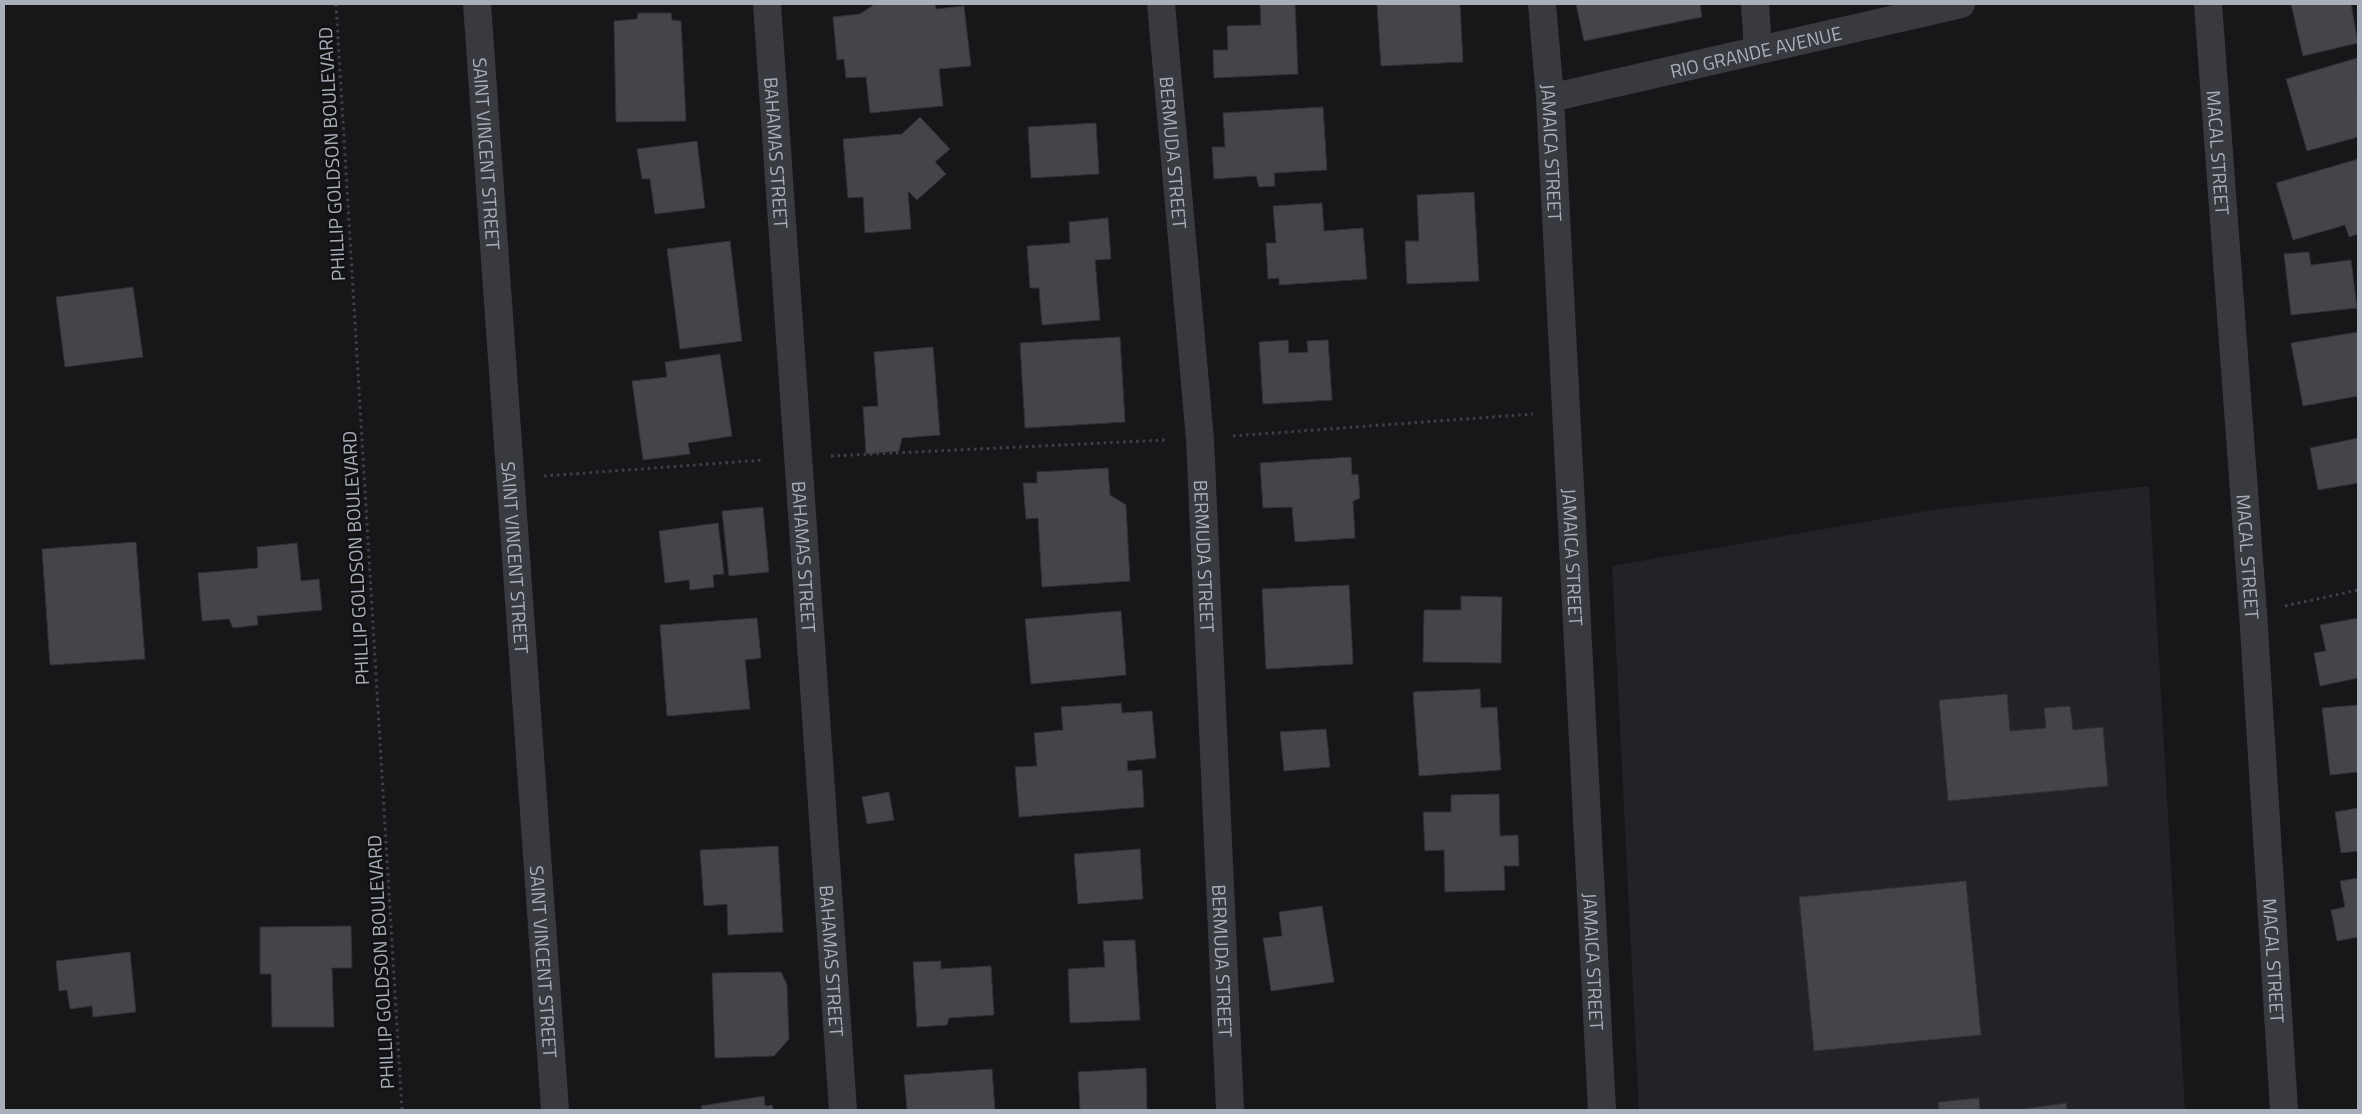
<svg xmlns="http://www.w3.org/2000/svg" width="2362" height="1114" font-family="'Titillium Web',sans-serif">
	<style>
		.built { fill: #232327 }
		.building { fill: #43454a; stroke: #313136 }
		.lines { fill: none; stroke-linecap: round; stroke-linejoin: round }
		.path { stroke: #3e4146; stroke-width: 3; stroke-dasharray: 2.5 4; stroke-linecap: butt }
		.minor { stroke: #383a3f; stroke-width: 28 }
		.labels { text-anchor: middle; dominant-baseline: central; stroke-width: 5; stroke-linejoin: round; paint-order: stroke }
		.street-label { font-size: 19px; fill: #a9afba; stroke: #121215 }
	</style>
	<rect width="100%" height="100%" fill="#17171a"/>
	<path class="built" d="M2149,486L2185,1110H1639L1612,566L1938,509Z"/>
	<g class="building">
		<path d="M875,4H935L936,9L964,6L971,66L939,69L943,106L870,113L866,77L846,78L844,59L837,60L833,17L860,14Z"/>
		<path d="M1260,4H1295L1298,74L1214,78L1213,50H1228L1227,26L1261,25Z"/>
		<path d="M1377,4H1460L1463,62L1381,66Z"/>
		<path d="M1576,4H1700L1702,17L1584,41Z"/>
		<path d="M2291,4H2351L2358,43L2303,56Z"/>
		<path d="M638,13H671L672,20L681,21L686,121L616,122L614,21L637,19Z"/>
		<path d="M2357,58L2358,137L2307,151L2286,79Z"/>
		<path d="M1323,107L1327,170L1274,173L1275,186L1259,187L1256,176L1214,179L1212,147H1225L1223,113Z"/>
		<path d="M920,117L950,149L935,162L946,174L917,200L908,191L911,229L865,233L863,197L848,198L843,139L902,134Z"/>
		<path d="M1096,123L1099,174L1031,178L1028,127Z"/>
		<path d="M697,141L705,208L655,214L650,179H642L637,149Z"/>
		<path d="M2358,159V234L2349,237L2345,225L2293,240L2276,183Z"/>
		<path d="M1474,192L1479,281L1407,284L1405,241H1419L1417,195Z"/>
		<path d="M1322,203L1324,231L1363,228L1367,279L1279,285V278L1268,279L1266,243H1276L1273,206Z"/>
		<path d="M1108,218L1111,259L1095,260L1100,320L1042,325L1039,288H1030L1027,246L1070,243L1069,222Z"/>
		<path d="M730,241L742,341L680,349L667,249Z"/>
		<path d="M2309,252L2311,265L2351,260L2357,308L2291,315L2284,254Z"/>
		<path d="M133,287L143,357L65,367L56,297Z"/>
		<path d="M2358,332V396L2303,406L2291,343Z"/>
		<path d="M1120,337L1125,422L1025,428L1020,343Z"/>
		<path d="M1288,340L1289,353L1308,352L1307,341L1328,340L1332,400L1263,404L1259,342Z"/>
		<path d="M933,347L940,435L902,438L899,451L866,454L863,407L878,406L874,352Z"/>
		<path d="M720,354L732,436L688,443L690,454L643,460L632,381L667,377L665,362Z"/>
		<path d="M2358,438V483L2318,490L2310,448Z"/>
		<path d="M1351,457L1352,475L1358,474L1360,498L1353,501L1355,538L1295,542L1292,507L1263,508L1260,463Z"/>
		<path d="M1108,468L1110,495L1126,505L1130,581L1042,587L1038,518L1026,519L1023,483H1037V472Z"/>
		<path d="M763,507L769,572L729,576L722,511Z"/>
		<path d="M718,523L724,574L713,575L714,587L690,590L689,580L665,583L659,531Z"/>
		<path d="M136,542L145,659L50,665L42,549Z"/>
		<path d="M297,543L301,581L319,579L322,610L257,616L258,625L233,628L229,619L202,621L198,573L258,568L257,547Z"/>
		<path d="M1349,585L1353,664L1266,669L1262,589Z"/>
		<path d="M1461,596L1502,597L1501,663L1423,662L1424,610H1461Z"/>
		<path d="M1121,611L1126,675L1031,684L1025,619Z"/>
		<path d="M757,618L761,658L745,660L750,709L667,716L660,625Z"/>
		<path d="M2358,618V678L2320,686L2314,653L2326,651L2320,625Z"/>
		<path d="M1480,689L1481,708L1497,707L1501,770L1419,776L1413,692Z"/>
		<path d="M2007,694L2010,731L2046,728L2044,708L2070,706L2073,730L2103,727L2108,786L1948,801L1939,700Z"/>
		<path d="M1121,703L1122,713L1152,711L1156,758L1127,761L1128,771L1142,770L1144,807L1019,817L1015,767L1037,766L1034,733L1063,730L1061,707Z"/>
		<path d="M2358,705V772L2330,775L2322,708Z"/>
		<path d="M1326,729L1330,767L1284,771L1280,732Z"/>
		<path d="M889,792L894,820L867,824L862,797Z"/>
		<path d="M1499,794L1500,836L1518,835L1519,866H1504L1505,890L1445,892L1444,850L1425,851L1423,812H1451V795Z"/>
		<path d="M2358,808V851L2341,853L2335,812Z"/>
		<path d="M778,846L783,932L728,935L727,904L704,906L700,850Z"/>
		<path d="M1140,849L1143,899L1078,904L1074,854Z"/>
		<path d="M2358,878V937L2337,941L2331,910L2345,907L2340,881Z"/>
		<path d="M1966,881L1981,1035L1814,1051L1799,897Z"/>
		<path d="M1322,906L1334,982L1271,991L1263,938L1282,936L1279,912Z"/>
		<path d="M351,926L352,968H332L334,1027H272L271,974H260V927Z"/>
		<path d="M1135,940L1140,1020L1070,1023L1068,969L1105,967L1103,941Z"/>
		<path d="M130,952L136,1012L93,1017L92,1006L70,1009L67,990L59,991L56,961Z"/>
		<path d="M941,961V969L991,966L994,1015L949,1018L947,1025L917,1027L913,962Z"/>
		<path d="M781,972L787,985L789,1039L774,1056L715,1058L712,973Z"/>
		<path d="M1146,1068L1147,1110H1080L1078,1072Z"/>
		<path d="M992,1069L995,1110H907L904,1075Z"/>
		<path d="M764,1096L765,1106L772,1105L773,1110H702L701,1106Z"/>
		<path d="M1979,1098L1980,1110H1939L1938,1102Z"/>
		<path d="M2066,1103L2067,1110H2023V1109Z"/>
	</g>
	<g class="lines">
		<g class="path">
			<path d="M336,4L402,1110"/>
			<path d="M1233,436L1533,414"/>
			<path d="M831,456L1166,440"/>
			<path d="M544,476L764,460"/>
			<path d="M2285,606L2358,590"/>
		</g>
		<g class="minor">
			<path id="s1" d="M477,4L555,1110"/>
			<path id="s2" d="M767,4L843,1110"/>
			<path id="s3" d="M1161,4L1200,439L1230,1110"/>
			<path id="s4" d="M1542,4L1550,98L1602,1110"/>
			<path d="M1755,4L1758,49"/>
			<path id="s5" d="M2208,4L2253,613L2284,1110"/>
			<path id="s6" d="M1550,98L1961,4"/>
		</g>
	</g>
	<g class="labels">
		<g class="street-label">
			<text stroke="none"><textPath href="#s6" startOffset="211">RIO GRANDE AVENUE</textPath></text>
			<text stroke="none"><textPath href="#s4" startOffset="149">JAMAICA STREET</textPath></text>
			<text stroke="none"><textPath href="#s1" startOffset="150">SAINT VINCENT STREET</textPath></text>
			<text stroke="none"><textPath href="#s2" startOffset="149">BAHAMAS STREET</textPath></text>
			<text stroke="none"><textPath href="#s3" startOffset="149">BERMUDA STREET</textPath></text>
			<text stroke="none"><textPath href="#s5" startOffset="149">MACAL STREET</textPath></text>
			<text transform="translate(331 154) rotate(-93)">PHILLIP GOLDSON BOULEVARD</text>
			<text stroke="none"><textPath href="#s3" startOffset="554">BERMUDA STREET</textPath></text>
			<text stroke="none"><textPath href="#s1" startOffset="555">SAINT VINCENT STREET</textPath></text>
			<text stroke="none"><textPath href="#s2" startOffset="554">BAHAMAS STREET</textPath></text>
			<text stroke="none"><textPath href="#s4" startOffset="554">JAMAICA STREET</textPath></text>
			<text stroke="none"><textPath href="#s5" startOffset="554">MACAL STREET</textPath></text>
			<text transform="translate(355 558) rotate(-93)">PHILLIP GOLDSON BOULEVARD</text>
			<text stroke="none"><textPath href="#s1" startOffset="960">SAINT VINCENT STREET</textPath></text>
			<text stroke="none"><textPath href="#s2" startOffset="959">BAHAMAS STREET</textPath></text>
			<text stroke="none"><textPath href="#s3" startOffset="959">BERMUDA STREET</textPath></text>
			<text stroke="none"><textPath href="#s4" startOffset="959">JAMAICA STREET</textPath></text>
			<text stroke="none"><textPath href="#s5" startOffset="959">MACAL STREET</textPath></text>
			<text transform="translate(380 962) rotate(-93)">PHILLIP GOLDSON BOULEVARD</text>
		</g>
	</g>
	<rect width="2362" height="1114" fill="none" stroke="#a9afba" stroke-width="10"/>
</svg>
